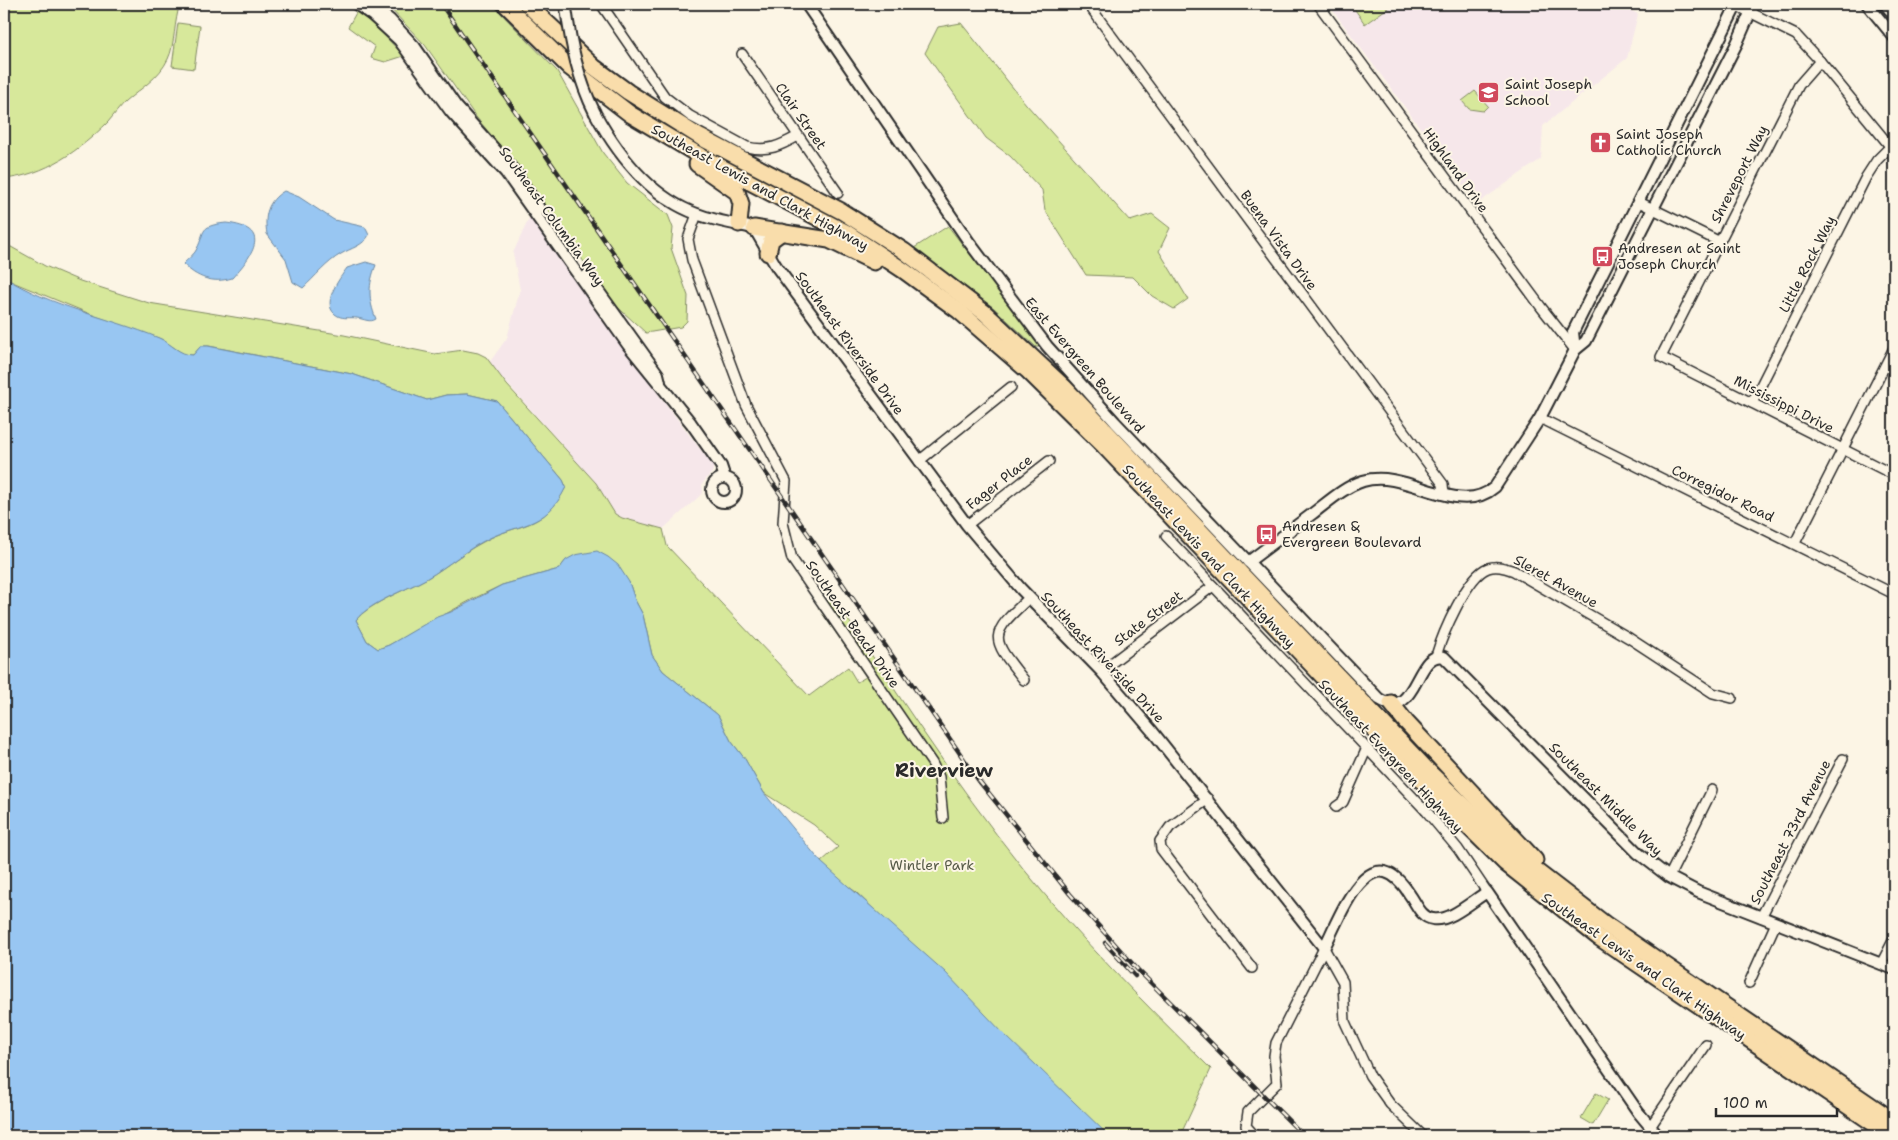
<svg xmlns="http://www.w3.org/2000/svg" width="1898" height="1140" font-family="'Shantell Sans',sans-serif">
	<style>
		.built { fill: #f6e7ea }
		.green { fill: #d7e89b; stroke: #818a63 }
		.water { fill: #98c6f2; stroke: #6c88a2 }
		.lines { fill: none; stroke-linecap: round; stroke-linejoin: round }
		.minor-casing { stroke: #2b2b2b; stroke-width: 12 }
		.tertiary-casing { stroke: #2b2b2b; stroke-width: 14 }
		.motorway-casing { stroke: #2b2b2b; stroke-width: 19 }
		.minor { stroke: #fcf5e5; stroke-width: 9 }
		.tertiary { stroke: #fcf5e5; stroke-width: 10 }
		.motorway { stroke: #f9ddab; stroke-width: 15 }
		.rail-casing { stroke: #2b2b2b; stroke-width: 4.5 }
		.rail { stroke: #fcf5e5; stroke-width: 2.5; stroke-dasharray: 8; stroke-linecap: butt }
		.tertiary-bridge-casing { stroke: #2b2b2b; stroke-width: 14; stroke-linecap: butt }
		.tertiary-bridge { stroke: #fcf5e5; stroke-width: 10 }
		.labels { text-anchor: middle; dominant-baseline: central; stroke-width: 4; stroke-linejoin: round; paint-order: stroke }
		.poi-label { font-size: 14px; fill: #2b2b2b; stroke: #fcf5e5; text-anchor: start }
		.street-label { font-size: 14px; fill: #2b2b2b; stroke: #fcf5e5 }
		.park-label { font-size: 14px; fill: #565a47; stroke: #fcf5e5 }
		.district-label { font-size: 19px; font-weight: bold; fill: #2b2b2b; stroke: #fcf5e5 }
	</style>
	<rect width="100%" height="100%" fill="#fcf5e5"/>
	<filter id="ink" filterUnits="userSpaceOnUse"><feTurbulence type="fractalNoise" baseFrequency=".02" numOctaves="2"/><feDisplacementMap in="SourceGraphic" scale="10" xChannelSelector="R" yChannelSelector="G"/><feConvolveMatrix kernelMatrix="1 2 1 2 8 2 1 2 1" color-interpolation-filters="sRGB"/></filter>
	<g filter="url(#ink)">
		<g class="built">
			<path d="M1328,4H1617L1638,14L1627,58L1543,126L1541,159L1477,204Z"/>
			<path d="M531,214L627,353L713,466V471L702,484L703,493L663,529L622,518L615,514L596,483L489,363L507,338L520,290L513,253Z"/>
		</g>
		<g class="green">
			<path d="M4,4H180C174,21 175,45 168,59C159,78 141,88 125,102C119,108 114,115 108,122C79,151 45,175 4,179Z"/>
			<path d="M386,4H492L557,71L603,153L627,183L668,215L673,228L671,248L688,296L687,321L681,327L646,333L611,301L521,171L476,117L425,45Z"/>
			<path d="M1351,4H1391L1392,5L1365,24Z"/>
			<path d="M357,11L381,32L404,56L385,62L371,58L375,47L348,27Z"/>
			<path d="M178,23L200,26L194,69L172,66Z"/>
			<path d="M961,23L1026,104L1130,221L1152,214L1170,228L1159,251L1188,299L1174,309L1152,296L1133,277L1086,275L1045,210L1042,190L1010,156L986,138L925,53L938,27Z"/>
			<path d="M1475,91L1488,106L1483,111L1469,109L1462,101Z"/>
			<path d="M948,226L1042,347H1036L994,308L914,248Z"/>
			<path d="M4,243L45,266L80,281L149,303L344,335L435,354L463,350L478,353L486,357L507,385L596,483L615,514L622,518L663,529L667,546L809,696L848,667L857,682L866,677L818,607L833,597C894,688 953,781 1022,867C1080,939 1145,1004 1211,1069L1180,1136H1109L1099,1128L856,892L835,877L821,862L838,847L814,825L764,793L745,759L731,741L718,715L663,671L652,655L643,615L635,600L629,582L566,560L559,569L502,585L473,599L389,645L378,649L367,641L356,620C368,605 400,592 418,583C441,572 460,554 483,542C519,521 542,533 566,487L563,480L497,401L467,394L446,395L427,400L352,374L209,346H201L193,355H185L161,339L95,316L10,281L4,277Z"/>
			<path d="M1596,1093L1608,1100L1593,1125L1581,1118Z"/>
		</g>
		<g class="water">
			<path d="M284,191L299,197L334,220L365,227L369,235C363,246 351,248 341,254C327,262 315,277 303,288L293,282L286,259L267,234C264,216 267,201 284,191Z"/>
			<path d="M226,223C273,228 253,255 232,278C213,284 197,278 183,264C187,260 192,256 195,252C207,233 196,226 226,223Z"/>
			<path d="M366,262L376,265C368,285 368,299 376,319C370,323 364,319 357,318C350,317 344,319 338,316C319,306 339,279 347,268Z"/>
			<path d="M4,277C51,307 108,317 159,338C171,343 179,355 193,355L201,346H208L352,374L427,400L446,395L467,394L497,401L563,480L566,487C545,531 517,522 482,542C460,554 441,572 418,583C400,592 367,605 356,620L367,641L378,649L389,645L437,617L451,612L502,585L559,569L566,560L575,555L597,551L608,557L618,565L629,582L635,600L643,615L652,655L663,671L718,715L731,741L745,759L764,793L821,862L945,972L1004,1034L1109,1136H4Z"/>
		</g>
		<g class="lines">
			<defs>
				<g id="minor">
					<path d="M601,4L665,97L690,116L747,147C768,152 780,146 798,136"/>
					<path d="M1088,4L1443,484L1444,494"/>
					<path d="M1318,4L1541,307L1575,350"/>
					<path d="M1733,4L1796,35L1820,61L1894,151"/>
					<path d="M742,54L838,193"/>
					<path d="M1820,61L1799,85L1661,357L1894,475"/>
					<path d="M1639,202L1720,242"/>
					<path d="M697,214L688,239L692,260L746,405L786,481L783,523L792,559L932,763L939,777L943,818"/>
					<path d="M1752,403L1866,177L1877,160L1894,143"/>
					<path d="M1540,418L1894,594"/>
					<path d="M919,461L1011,387"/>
					<path d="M967,525L1049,461"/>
					<path d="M1166,536L1427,812L1458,849L1487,892"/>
					<path d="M1795,543L1894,348"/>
					<path d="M1436,656C1442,636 1467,575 1488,568C1497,565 1505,568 1514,571L1629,638L1713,693L1732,698"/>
					<path d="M1101,671L1213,586"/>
					<path d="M1024,680C990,637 988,636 1029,598"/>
					<path d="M1208,799L1170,827L1160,841L1161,849L1252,968"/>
					<path d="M1336,807L1343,802L1367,748"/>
					<path d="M1669,877L1712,790"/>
					<path d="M1761,917L1843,759"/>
					<path d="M1324,948L1343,982L1345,1022L1370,1076L1390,1104L1423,1136"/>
					<path d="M1881,964L1894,939"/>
					<path d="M1749,983L1776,923"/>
					<path d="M1650,1127L1706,1045"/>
					<path d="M1255,1136L1246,1126L1248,1112L1277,1083L1274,1056L1276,1043L1324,948"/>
				</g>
				<g id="tertiary">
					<path d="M356,4L373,16L399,40L451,112L506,173L628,345L691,423L721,466L725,478"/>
					<path d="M370,4L390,20L415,47L456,106L515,172L539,208"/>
					<path d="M806,4L969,242L1047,346L1115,422L1379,699C1417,723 1415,649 1444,657L1638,853L1669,877L1698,892L1894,969"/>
					<path d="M1867,4L1894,37"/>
					<path d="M1885,4L1894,15"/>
					<path d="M595,113C618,155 650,197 697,214C715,221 735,224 754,228L776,266L967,525L1021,589L1101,671L1153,732L1324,948C1341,915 1370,831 1410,895C1416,903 1421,918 1433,919C1450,922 1472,901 1487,892L1638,1112L1658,1136"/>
					<path d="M587,275L658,374L660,382"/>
					<path d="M1575,350L1573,332L1737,4"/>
					<circle cx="724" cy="490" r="12"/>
					<path d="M1248,562C1269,546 1291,530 1312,514C1328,502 1344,487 1363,481C1407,468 1458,519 1495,487L1540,418L1575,350L1586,341L1737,43L1754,4"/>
				</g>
				<g id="motorway">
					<path d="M505,4L569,67L630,114L702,157L847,233L903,270L959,311L1027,370L1104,446L1424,783L1505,863L1598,937L1892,1136"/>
					<path d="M527,4L594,67L628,92L700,137L841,211L904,251L985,313L1064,387L1431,774L1518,857L1605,924L1894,1121"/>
					<path d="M697,164L737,192L741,204L739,224"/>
					<path d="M754,228L829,240L874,262"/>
					<path d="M768,253L771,240L782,232"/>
					<path d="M1391,703L1406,722L1535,860"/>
				</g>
			</defs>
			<use href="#minor" class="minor-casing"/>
			<use href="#tertiary" class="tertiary-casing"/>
			<use href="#motorway" class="motorway-casing"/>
			<use href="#minor" class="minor"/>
			<use href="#tertiary" class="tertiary"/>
			<use href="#motorway" class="motorway"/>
			<defs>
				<g id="rail">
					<path d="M441,4L979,781L1070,894L1138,970L1304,1136"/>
					<path d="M1105,943L1135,976"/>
				</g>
			</defs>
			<use href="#rail" class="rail-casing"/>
			<use href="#rail" class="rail"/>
			<defs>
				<path id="tertiary-bridge" d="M566,8C571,45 578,79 595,113"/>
			</defs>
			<use href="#tertiary-bridge" class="tertiary-bridge-casing"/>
			<use href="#tertiary-bridge" class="tertiary-bridge"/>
		</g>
	</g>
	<defs>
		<symbol id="school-square" viewBox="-11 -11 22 22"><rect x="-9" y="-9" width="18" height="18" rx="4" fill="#d1495b" stroke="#fcf5e5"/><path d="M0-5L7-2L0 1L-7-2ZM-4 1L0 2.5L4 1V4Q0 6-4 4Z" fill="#fff"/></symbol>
		<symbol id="church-square" viewBox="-11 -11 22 22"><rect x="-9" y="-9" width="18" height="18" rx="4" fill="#d1495b" stroke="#fcf5e5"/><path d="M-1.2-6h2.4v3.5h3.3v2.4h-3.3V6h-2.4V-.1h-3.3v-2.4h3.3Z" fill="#fff"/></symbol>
		<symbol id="bus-square" viewBox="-11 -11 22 22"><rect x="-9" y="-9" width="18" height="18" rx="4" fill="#d1495b" stroke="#fcf5e5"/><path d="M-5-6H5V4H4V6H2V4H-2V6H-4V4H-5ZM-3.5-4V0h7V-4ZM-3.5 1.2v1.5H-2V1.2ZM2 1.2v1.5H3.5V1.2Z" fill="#fff"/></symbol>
	</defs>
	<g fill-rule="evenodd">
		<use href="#school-square" x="1476" y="80" width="25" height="25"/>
		<use href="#church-square" x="1588" y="130" width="25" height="25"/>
		<use href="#bus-square" x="1590" y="244" width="25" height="25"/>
		<use href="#bus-square" x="1254" y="522" width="25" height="25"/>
	</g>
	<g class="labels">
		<g class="poi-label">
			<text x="1505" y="84">Saint Joseph<tspan x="1505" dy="16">School</tspan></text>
			<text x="1616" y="134">Saint Joseph<tspan x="1616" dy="16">Catholic Church</tspan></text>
			<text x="1618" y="248">Andresen at Saint<tspan x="1618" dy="16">Joseph Church</tspan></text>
			<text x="1282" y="526">Andresen &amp;<tspan x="1282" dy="16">Evergreen Boulevard</tspan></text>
		</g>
		<g class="street-label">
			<text transform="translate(801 116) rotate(55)">Clair Street</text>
			<text transform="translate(1456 170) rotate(54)">Highland Drive</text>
			<text transform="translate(1739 174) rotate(-63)">Shreveport Way</text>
			<text transform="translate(760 187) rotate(29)">Southeast Lewis and Clark Highway</text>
			<text transform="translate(552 216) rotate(54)">Southeast Columbia Way</text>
			<text transform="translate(1279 240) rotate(54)">Buena Vista Drive</text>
			<text transform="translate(1807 264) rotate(-63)">Little Rock Way</text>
			<text transform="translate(850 343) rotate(54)">Southeast Riverside Drive</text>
			<text transform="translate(1085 365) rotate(49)">East Evergreen Boulevard</text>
			<text transform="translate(1784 404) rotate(27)">Mississippi Drive</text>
			<text transform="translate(999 482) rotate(-38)">Fager Place</text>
			<text transform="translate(1723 493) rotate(26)">Corregidor Road</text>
			<text transform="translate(1209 556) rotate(47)">Southeast Lewis and Clark Highway</text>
			<text transform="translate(1556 581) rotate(29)">Sleret Avenue</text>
			<text transform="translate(1148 618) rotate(-37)">State Street</text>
			<text transform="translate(853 624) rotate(55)">Southeast Beach Drive</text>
			<text transform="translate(1103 657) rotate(47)">Southeast Riverside Drive</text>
			<text transform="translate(1391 756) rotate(47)">Southeast Evergreen Highway</text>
			<text transform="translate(1606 799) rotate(45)">Southeast Middle Way</text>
			<text transform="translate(1790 832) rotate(-63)">Southeast 73rd Avenue</text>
			<text transform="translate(1644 966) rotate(35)">Southeast Lewis and Clark Highway</text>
		</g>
		<g class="park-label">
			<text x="932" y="865">Wintler Park</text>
		</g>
		<g class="district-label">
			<text x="944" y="770">Riverview</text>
		</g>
	</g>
	<rect width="1898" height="1140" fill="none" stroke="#fcf5e5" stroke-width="20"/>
	<rect x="10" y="10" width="1878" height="1120" fill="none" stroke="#2b2b2b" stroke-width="2" filter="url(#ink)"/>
	<path d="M1716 1108v8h121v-8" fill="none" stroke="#2b2b2b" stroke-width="2.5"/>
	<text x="1723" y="1108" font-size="15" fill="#2b2b2b" stroke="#fcf5e5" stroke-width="4" paint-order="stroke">100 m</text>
</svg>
